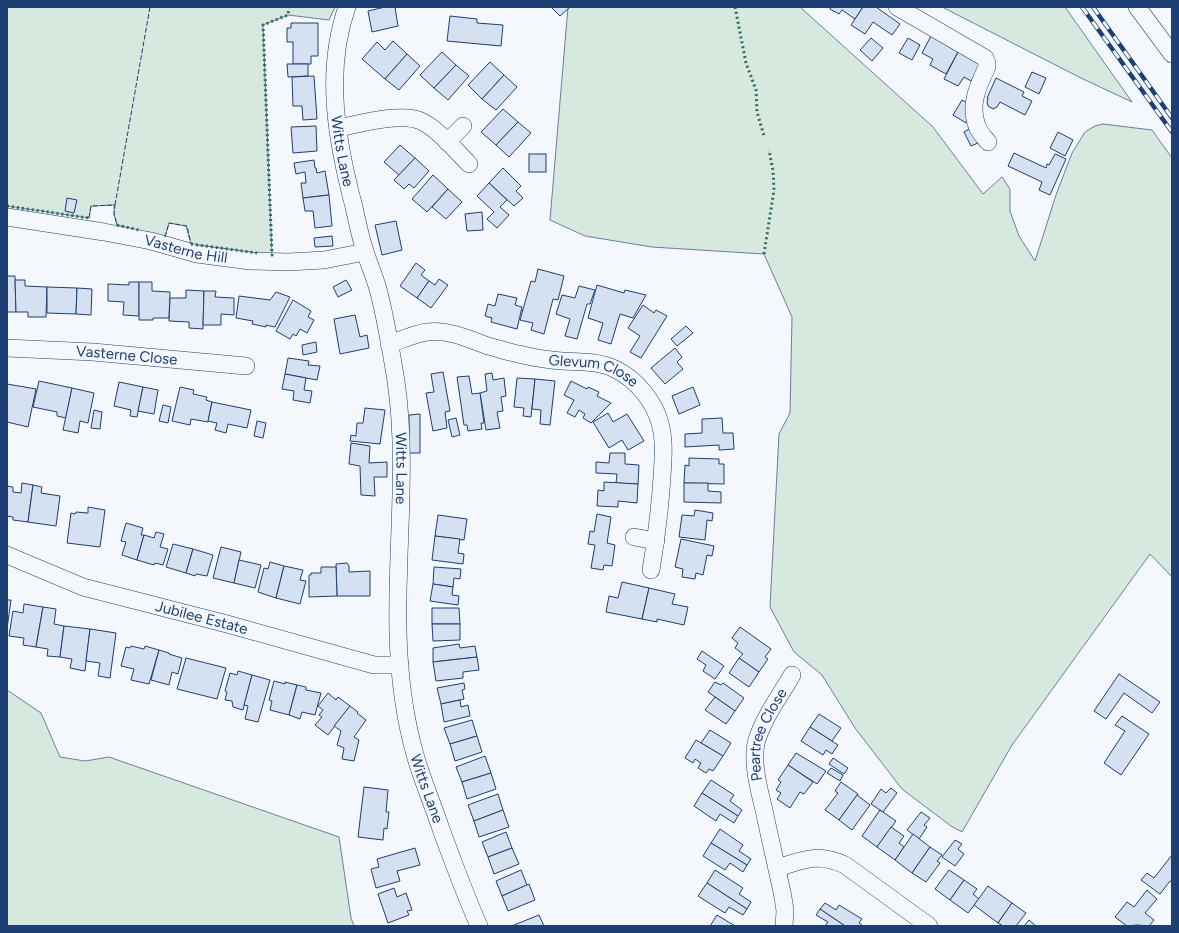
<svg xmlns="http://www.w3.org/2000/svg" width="1179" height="933" font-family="Figtree,sans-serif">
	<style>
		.green { fill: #d7e8df; stroke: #687fa3 }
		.building { fill: #d5e0f0; stroke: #1d3f73 }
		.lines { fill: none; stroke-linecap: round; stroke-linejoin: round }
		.street-casing { stroke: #1d3f73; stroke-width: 18 }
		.street { stroke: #f4f7fb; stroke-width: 17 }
		.rail-casing { stroke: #1d3f73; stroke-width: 4.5 }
		.rail { stroke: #f4f7fb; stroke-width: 3; stroke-dasharray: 9; stroke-linecap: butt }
		.hedge { stroke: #2c6c60; stroke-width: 3; stroke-dasharray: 2 3; stroke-linecap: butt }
		.fence { stroke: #1d3f73; stroke-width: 1; stroke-dasharray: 5 2; stroke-linecap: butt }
		.labels { text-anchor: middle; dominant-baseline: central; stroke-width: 3; stroke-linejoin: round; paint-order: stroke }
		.street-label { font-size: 15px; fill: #1d3f73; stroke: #f4f7fb }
	</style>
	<rect width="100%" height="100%" fill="#f4f7fb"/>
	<g class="green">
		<path d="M7,7H335L329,20L288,15L263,25L272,255L191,244L186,226L169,223L165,237L117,225L114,214V205L91,206L89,218L7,206Z"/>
		<path d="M568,7H800L933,127L983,194L1002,177L1010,189V211L1019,236L1035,261L1056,195L1072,153L1085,132L1095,126L1103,124L1152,130L1172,158V577L1150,554L1012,745L962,832L951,826L902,789L855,728L822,675L794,652L770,607L779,434L790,413L792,317L764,254L652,247L585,236L550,220Z"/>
		<path d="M942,7H1065L1132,102L1081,78Z"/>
		<path d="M7,690L41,713L60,757L85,761L109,757L339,837L351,918L354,926H7Z"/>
	</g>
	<g class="building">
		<path d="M385,7H395L398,26L372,32L368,11Z"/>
		<path d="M551,7H570L560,16Z"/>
		<path d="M831,7H863L855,19L842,10L839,14L830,9Z"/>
		<path d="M863,7H876L900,24L892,35L873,22L865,34L851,25Z"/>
		<path d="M450,16L477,19V23L503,25L501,46L447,41Z"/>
		<path d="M291,23H318V56H311V64H293V42H287V28H291Z"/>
		<path d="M931,36L958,52L946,74L930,65L933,59L922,53Z"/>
		<path d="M871,38L883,48L872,61L860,50Z"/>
		<path d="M908,38L920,45L912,60L899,53Z"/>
		<path d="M393,41L407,54L385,79L362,59L377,42L385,50Z"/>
		<path d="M442,52L456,65L434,88L420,75Z"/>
		<path d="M958,52L981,64L971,81L964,77L958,86L944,79Z"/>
		<path d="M407,54L420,66L399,90L385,79Z"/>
		<path d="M490,62L504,75L482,99L468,85Z"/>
		<path d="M287,64H308V76L288,77Z"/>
		<path d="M456,65L469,76L448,100L434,88Z"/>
		<path d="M1032,72L1046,78L1039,94L1025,87Z"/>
		<path d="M504,75L517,87L496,110L482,99Z"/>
		<path d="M314,76L317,119L303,120L302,106H293L292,77Z"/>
		<path d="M996,78L1024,92L1022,96L1032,101L1025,115L1000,102L997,107L993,109L988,106L987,102L988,98H987Z"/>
		<path d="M962,100L969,104L965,111L971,114L966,123L953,115Z"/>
		<path d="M503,109L518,122L496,145L481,132Z"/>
		<path d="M518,122L531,133L509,157L496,145Z"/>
		<path d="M316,126L317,151L293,153L291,127Z"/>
		<path d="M971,128L978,143L971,146L964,132Z"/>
		<path d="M1058,132L1073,140L1065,156L1050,148Z"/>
		<path d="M400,145L415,158L399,175L384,162Z"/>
		<path d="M1014,153L1046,168L1047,164L1049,165L1055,154L1066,159L1050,195L1039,190L1042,182L1008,166Z"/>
		<rect x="529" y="154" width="17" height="18"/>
		<path d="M415,158L429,171L414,188L409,184L404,189L394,180Z"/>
		<path d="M314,160L315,168H316L317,173L325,171L329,195L303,198L301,183H306L305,172L296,174L294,163Z"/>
		<path d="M503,168L521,186L516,191L523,198L514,206L489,183Z"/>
		<path d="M433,175L448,189L427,212L412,199Z"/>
		<path d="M489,183L507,200L500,207L509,215L497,228L487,219L494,212L477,196Z"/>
		<path d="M448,189L462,202L446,219L432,207Z"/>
		<path d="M329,195L332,226L315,228L313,211H305L303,198Z"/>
		<path d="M67,198L77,200L74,213L65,211Z"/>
		<path d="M482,212L483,230L467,231L465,214Z"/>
		<path d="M396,221L402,250L382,255L375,225Z"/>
		<path d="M332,236L333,246L315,247L314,238Z"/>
		<path d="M416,263L425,270L421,275L429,281L417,298L400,286Z"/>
		<path d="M538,269L564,276L558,300L553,299L544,334L531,330L533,323L520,320L531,281L535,282Z"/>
		<path d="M7,276H15L16,312H7Z"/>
		<path d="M439,279L448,285L431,308L417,298L429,281L435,285Z"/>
		<path d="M15,280H25V286L47,287L46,317H28V312H16Z"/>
		<path d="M346,280L352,290L338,297L333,287Z"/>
		<path d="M129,282H139V316L123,315L124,302L108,301V284L129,285Z"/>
		<path d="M139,282H152V291L170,292L169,318H153V320H139Z"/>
		<path d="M597,285L624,293L625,290L646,295L633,318L620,314L611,344L598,340L603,323L588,318Z"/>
		<path d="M579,286L595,290L590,304H587L577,339L565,336L570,319L556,314L562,295L575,298Z"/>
		<path d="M47,287L77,288L76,314L47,313Z"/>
		<path d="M77,288L92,289L91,315L76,314Z"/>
		<path d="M186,290L204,291L203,329L189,328V322L169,321L170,298H186Z"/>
		<path d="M204,291H216L215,297L234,298V315L221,314V325H203Z"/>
		<path d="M276,292L290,297L275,327L266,325V327L252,324L253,321L236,318L239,296L270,300Z"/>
		<path d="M498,294L517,298L515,305L522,307L517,329L491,322L492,318L485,316L488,304L495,306Z"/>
		<path d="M293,300L311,311L308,317L314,320L307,333L300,329L296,336L293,334L290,339L276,331Z"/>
		<path d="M643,305L654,313L656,310L667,316L641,358L630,352L640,336L628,328Z"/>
		<path d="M355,315L360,337L367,335L369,348L340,354L334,319Z"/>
		<path d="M686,326L693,333L677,346L671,339Z"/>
		<path d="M316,342L317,352L303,355L302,345Z"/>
		<path d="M675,348L682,357L677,362L683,369L665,384L651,368Z"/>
		<path d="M288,358L309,361L308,365L320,366L317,380L285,374Z"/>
		<path d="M443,372L450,411L445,412L447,428L433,431L426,393L434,392L431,374Z"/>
		<path d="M492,373L493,380L504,378L506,396L501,397L503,411L497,412L500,428L486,430L480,393L487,391L485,374Z"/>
		<path d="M285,374L306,378L304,390L312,391L310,403L293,400L294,391L282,389Z"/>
		<path d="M469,376L472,394L480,393L484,423H481L482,429L468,431L467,425H464L457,377Z"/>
		<path d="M517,378L535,379L531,417L523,416L524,408L514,407Z"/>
		<path d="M535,379L555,381L550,425L540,424L541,410L532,409Z"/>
		<path d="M39,381L72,388L66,418L57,416V412L33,407Z"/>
		<path d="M571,381L587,389L588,387L599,392L597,396L611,403L591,423L583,418L585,414L579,410L575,417L567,413L574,400L564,395Z"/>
		<path d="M119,382L143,387L137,417L130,416L131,410L114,406Z"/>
		<path d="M7,384L36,389L28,427L7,422Z"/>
		<path d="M143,387L158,390L154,414L138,411Z"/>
		<path d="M180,387L194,390L193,394L207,397L206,400L212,402L208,422L191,419L190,425L172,421Z"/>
		<path d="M693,387L700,405L679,414L672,396Z"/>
		<path d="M72,388L94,393L88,423L80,421L78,433L63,430Z"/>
		<path d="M212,402L251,410L247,428L228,424L226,433L215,430L217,423L208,421Z"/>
		<path d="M163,405L171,407L168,423L159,421Z"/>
		<path d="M365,408L385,410L380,444L350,441L351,435L356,436L357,423H363Z"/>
		<path d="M94,410L102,412L100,429L91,428Z"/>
		<path d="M608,413L613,422L627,414L644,441L628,450L622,440L609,448L593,422Z"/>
		<path d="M420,414V453H409V415Z"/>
		<path d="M456,418L460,435L452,437L448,420Z"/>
		<path d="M722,418L723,433H733L734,449L719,450V445L685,447V434L702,433V419Z"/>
		<path d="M257,421L266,423L263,438L254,436Z"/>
		<path d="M351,443L370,446L369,463L387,462V477H374L375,496L361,495L360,466L349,464Z"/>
		<path d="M610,453H625V464L639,465L638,484L616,483L617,474L596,473V462L609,463Z"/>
		<path d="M689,458L719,459V464H724V484L684,483L685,465L689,466Z"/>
		<path d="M604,482L638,484L637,503L618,501V507L597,506L598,490L604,491Z"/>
		<path d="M22,483L33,485L28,522L13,520V517L7,516V486L13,487V492L21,493Z"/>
		<path d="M684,483H708V491L721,492V503L684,502Z"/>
		<path d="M33,485L42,487L41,493L60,496L56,526L28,522Z"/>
		<path d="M88,507L105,510L100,547L67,543L71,513L75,514L76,512L88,513Z"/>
		<path d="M695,510L713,513L712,521L707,520L705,540L679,537L682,515L694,516Z"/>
		<path d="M597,514L611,517L607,543L615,545L612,566L604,565L603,570L591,568L595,545L588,544L590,531L594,532Z"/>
		<path d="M438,515L467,519L464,540L435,536Z"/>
		<path d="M126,523L143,528L141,535H144L137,560L122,555L126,542L121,541Z"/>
		<path d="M156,532L164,534L160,547L168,549L163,565L155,563L154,565L137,560L144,535L154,538Z"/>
		<path d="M435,536L460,539L458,553L464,554L463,564L432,560Z"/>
		<path d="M681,539L714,546L712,556L707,555L703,575L696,573L695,579L682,577L683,569L675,567Z"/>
		<path d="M173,544L193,549L186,573L166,567Z"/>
		<path d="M221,547L241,552L234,583L213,578Z"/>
		<path d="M193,549L213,555L207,576L196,574L195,576L186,573Z"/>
		<path d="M239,560L261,565L255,588L234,583Z"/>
		<path d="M270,562L284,566L276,598L258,592L264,568L268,569Z"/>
		<path d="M347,563L349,566V572L370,571V596H337L336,564Z"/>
		<path d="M284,566L303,570L300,580L306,581L300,604L276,598Z"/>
		<path d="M321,567H336L337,596L309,597V575H311V573H321Z"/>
		<path d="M434,567L461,569L460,579L454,578L453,587L433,584Z"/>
		<path d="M622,582L649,588L642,619L606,612L609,596L618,598Z"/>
		<path d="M433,584L453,587L452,595L459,596L458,605L430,601Z"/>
		<path d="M649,588L675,594L672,604L688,607L684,625L657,619V622L642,619Z"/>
		<path d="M7,600H11L7,629Z"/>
		<path d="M24,604L43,607L36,647L23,645L24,638L9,636L13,611L23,613Z"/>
		<path d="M43,607L56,609L54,624L64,626L60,657L47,656L48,649L36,647Z"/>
		<path d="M432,608H459L460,624H432Z"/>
		<path d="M432,624H460V640L433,641Z"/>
		<path d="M64,626L90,629L85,671L70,668L72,659L60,657Z"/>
		<path d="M740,627L771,649L765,657L768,659L759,672L739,658L743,654L735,648L738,643L732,638Z"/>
		<path d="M90,629L116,633L110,678L98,676L100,663L86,661Z"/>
		<path d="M459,644L460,648L475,646L477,657L433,662V648Z"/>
		<path d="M131,646L144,649L145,646L159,650L149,684L131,680L134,669L121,666L126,647L130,648Z"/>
		<path d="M159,650L169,653V654L182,658L178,674L172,672L169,685L151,680Z"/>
		<path d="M702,651L724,666L715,679L703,671L706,665L697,659Z"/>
		<path d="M477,657L479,670L463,672V678L436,681L433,662Z"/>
		<path d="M186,658L226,668L217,699L177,689Z"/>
		<path d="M739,658L759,672L749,687L729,673Z"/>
		<path d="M238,671L252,675L243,710L233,707L232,701L225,700L227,692L225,691L230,673L237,675Z"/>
		<path d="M1119,674L1160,702L1152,713L1124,693L1106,719L1094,711Z"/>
		<path d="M252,675L270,680L258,722L245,719L248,706L244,705Z"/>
		<path d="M274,681L285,684V682L297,685L289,715L270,710L272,701L269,700Z"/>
		<path d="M715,682L721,685L723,683L744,698L735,711L708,692Z"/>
		<path d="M464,683L465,689L462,690L464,699L441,704L437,688Z"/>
		<path d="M297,685L306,687V690L321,693L315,715L302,712L300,719L289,715Z"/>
		<path d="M328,693L336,700L338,697L350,706L328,735L315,725L322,717L319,715L323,710L318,706Z"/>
		<path d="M715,697L735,711L726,724L705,710Z"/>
		<path d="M460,700L461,707L468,705L470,716L444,722L441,704Z"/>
		<path d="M350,706L358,712L357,713L366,720L354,737L359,740L354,761L342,759L344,748L337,745L341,731L334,726Z"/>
		<path d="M819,714L841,728L832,741L810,727Z"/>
		<path d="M1122,716L1149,734L1121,775L1104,763L1125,731L1115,725Z"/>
		<path d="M472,720L477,736L450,744L444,728Z"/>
		<path d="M810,727L838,745L832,754L826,750L823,755L801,741Z"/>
		<path d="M710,730L731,743L723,756L701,743Z"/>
		<path d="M477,736L482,752L455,761L450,744Z"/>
		<path d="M696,740L723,756L713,771L709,769L706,773L698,768L701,763L695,759L693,763L685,758Z"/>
		<path d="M796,753L826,771L817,784L788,765Z"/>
		<path d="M485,756L491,773L462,782L456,767Z"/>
		<path d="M833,758L848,768L844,774L829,764Z"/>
		<path d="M788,765L813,782L804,794L800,792L790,808L777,799L781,793L776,790L781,782L778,780Z"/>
		<path d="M831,768L843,775L840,781L827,773Z"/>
		<path d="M491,773L496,789L467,799L462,782Z"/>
		<path d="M711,780L734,795L730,801L742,810L738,816L702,793Z"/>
		<path d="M841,782L858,794L839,820L825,810L838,793L835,791Z"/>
		<path d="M364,787L388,790L386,812H389L387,829L384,828L383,840L358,837Z"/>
		<path d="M891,788L897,793L883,812L871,804L881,789L886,793Z"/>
		<path d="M702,793L738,816L734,823L720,814L716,821L694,806Z"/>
		<path d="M498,794L503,810L474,821L468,805Z"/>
		<path d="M857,795L870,805L852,830L839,820Z"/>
		<path d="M503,810L509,827L479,837L474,821Z"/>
		<path d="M880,810L896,821L877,847L862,836Z"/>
		<path d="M921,812L930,818L924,825L927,827L919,839L907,830Z"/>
		<path d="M891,827L904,836L899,843L904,847L895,860L877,847Z"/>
		<path d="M720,829L743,845L739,851L751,859L747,865L711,843Z"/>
		<path d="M506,832L512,848L488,857L482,842Z"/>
		<path d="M913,834L930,847L912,873L895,860Z"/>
		<path d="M955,840L962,844L958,849L964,854L955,866L942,857Z"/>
		<path d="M711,843L747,865L743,872L730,863L725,870L703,856Z"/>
		<path d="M930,847L942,855L937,861L940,863L926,882L912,873Z"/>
		<path d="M415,848L420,865L397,871L400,881L376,888L371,869L379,867L377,859Z"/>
		<path d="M512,848L519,864L494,874L488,857Z"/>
		<path d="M1172,855V882L1170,881L1160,894L1141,880L1147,873L1154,878Z"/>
		<path d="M521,870L527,885L502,896L496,881Z"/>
		<path d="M715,870L743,888L739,894L751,902L747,909L707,883Z"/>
		<path d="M949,870L964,880L950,900L935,889Z"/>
		<path d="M964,880L977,889L973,894L979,899L968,913L950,900Z"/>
		<path d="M707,883L747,909L743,915L729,907L725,913L698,896Z"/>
		<path d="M529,884L535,900L508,911L502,896Z"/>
		<path d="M988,886L1012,903L998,923L974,905Z"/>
		<path d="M394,888L397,897L406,893L412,910L407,911L409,915L388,923L378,894Z"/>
		<path d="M1147,890L1157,899L1145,913L1154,920L1149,926L1137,925L1127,926L1115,917L1127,902L1134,907Z"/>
		<path d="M825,903L836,910L839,905L862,919L859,923L863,926H845L820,909Z"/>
		<path d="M1012,903L1026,913L1016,926H1003L998,923Z"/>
		<path d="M820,909L845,926H825L828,922L816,915Z"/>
		<path d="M539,915L544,926H514V925Z"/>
		<path d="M717,915L735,926H710Z"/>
		<path d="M1029,920L1036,926H1024Z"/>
	</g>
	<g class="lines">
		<defs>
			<g id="street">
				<path id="s1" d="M347,7C324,72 337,143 354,207C357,221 360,235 364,248C368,262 374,275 378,289C386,319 391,350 396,381C408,463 396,549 398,632C399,674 404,717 416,758C423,782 433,805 441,829C453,862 465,894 479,926"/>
				<path d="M897,7L985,58L987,63V67C978,86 969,105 977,126C979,132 984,137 988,142"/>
				<path d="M1137,7L1172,54"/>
				<path d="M338,128C359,124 401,112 421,121C438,129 456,151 469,164"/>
				<path d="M447,142L463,126"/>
				<path id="s2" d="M7,217L104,232L151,241L197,254L250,261L288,262L324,260L365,252"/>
				<path id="s3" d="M389,344C401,340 414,334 427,332C447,329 469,339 488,346C500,349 511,353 523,355C535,358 549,360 562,361C580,362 598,361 615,369C636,379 654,401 660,423C665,441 663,460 662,477C660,509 656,539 651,570"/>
				<path id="s4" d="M7,348L93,352L246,366"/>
				<path d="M634,537L656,541"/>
				<path id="s5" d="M7,555L83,587L227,624L374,665H400"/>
				<path d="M777,868C804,860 818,852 845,865L929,926"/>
				<path id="s6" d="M784,926L785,911L783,897C777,868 770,839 764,810C759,789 752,765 756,743C762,720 780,696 792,675"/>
			</g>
		</defs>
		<use href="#street" class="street-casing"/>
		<use href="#street" class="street"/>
		<defs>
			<g id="rail">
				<path d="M1082,7L1172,132"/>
				<path d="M1093,7L1172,118"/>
			</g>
		</defs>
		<use href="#rail" class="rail-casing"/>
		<use href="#rail" class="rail"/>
		<g class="hedge">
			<path d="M735,7L746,63L756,90L757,112L764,136"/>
			<path d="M7,206L89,218"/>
			<path d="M117,225L139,230"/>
			<path d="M191,244L257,253"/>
			<path d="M764,254L774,190L773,171L769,150"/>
			<path d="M271,255H272L263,25L288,15L289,7"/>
		</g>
		<g class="fence">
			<path d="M115,205L150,7"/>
			<path d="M89,218L91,206L115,205L114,214L117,225"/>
			<path d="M165,237L169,223L187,226L191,244"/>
		</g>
	</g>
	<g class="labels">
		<g class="street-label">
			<text stroke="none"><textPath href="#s1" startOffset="146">Witts Lane</textPath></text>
			<text stroke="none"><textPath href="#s2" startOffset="182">Vasterne Hill</textPath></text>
			<text stroke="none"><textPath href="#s4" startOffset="120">Vasterne Close</textPath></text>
			<text stroke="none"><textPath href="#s3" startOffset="212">Glevum Close</textPath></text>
			<text stroke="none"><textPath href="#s1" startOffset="470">Witts Lane</textPath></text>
			<text stroke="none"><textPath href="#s5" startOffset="205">Jubilee Estate</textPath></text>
			<text stroke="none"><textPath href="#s6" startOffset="197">Peartree Close</textPath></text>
			<text stroke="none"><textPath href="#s1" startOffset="794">Witts Lane</textPath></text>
		</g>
	</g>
	<rect width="1179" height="933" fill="none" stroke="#1d3f73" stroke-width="16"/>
</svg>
